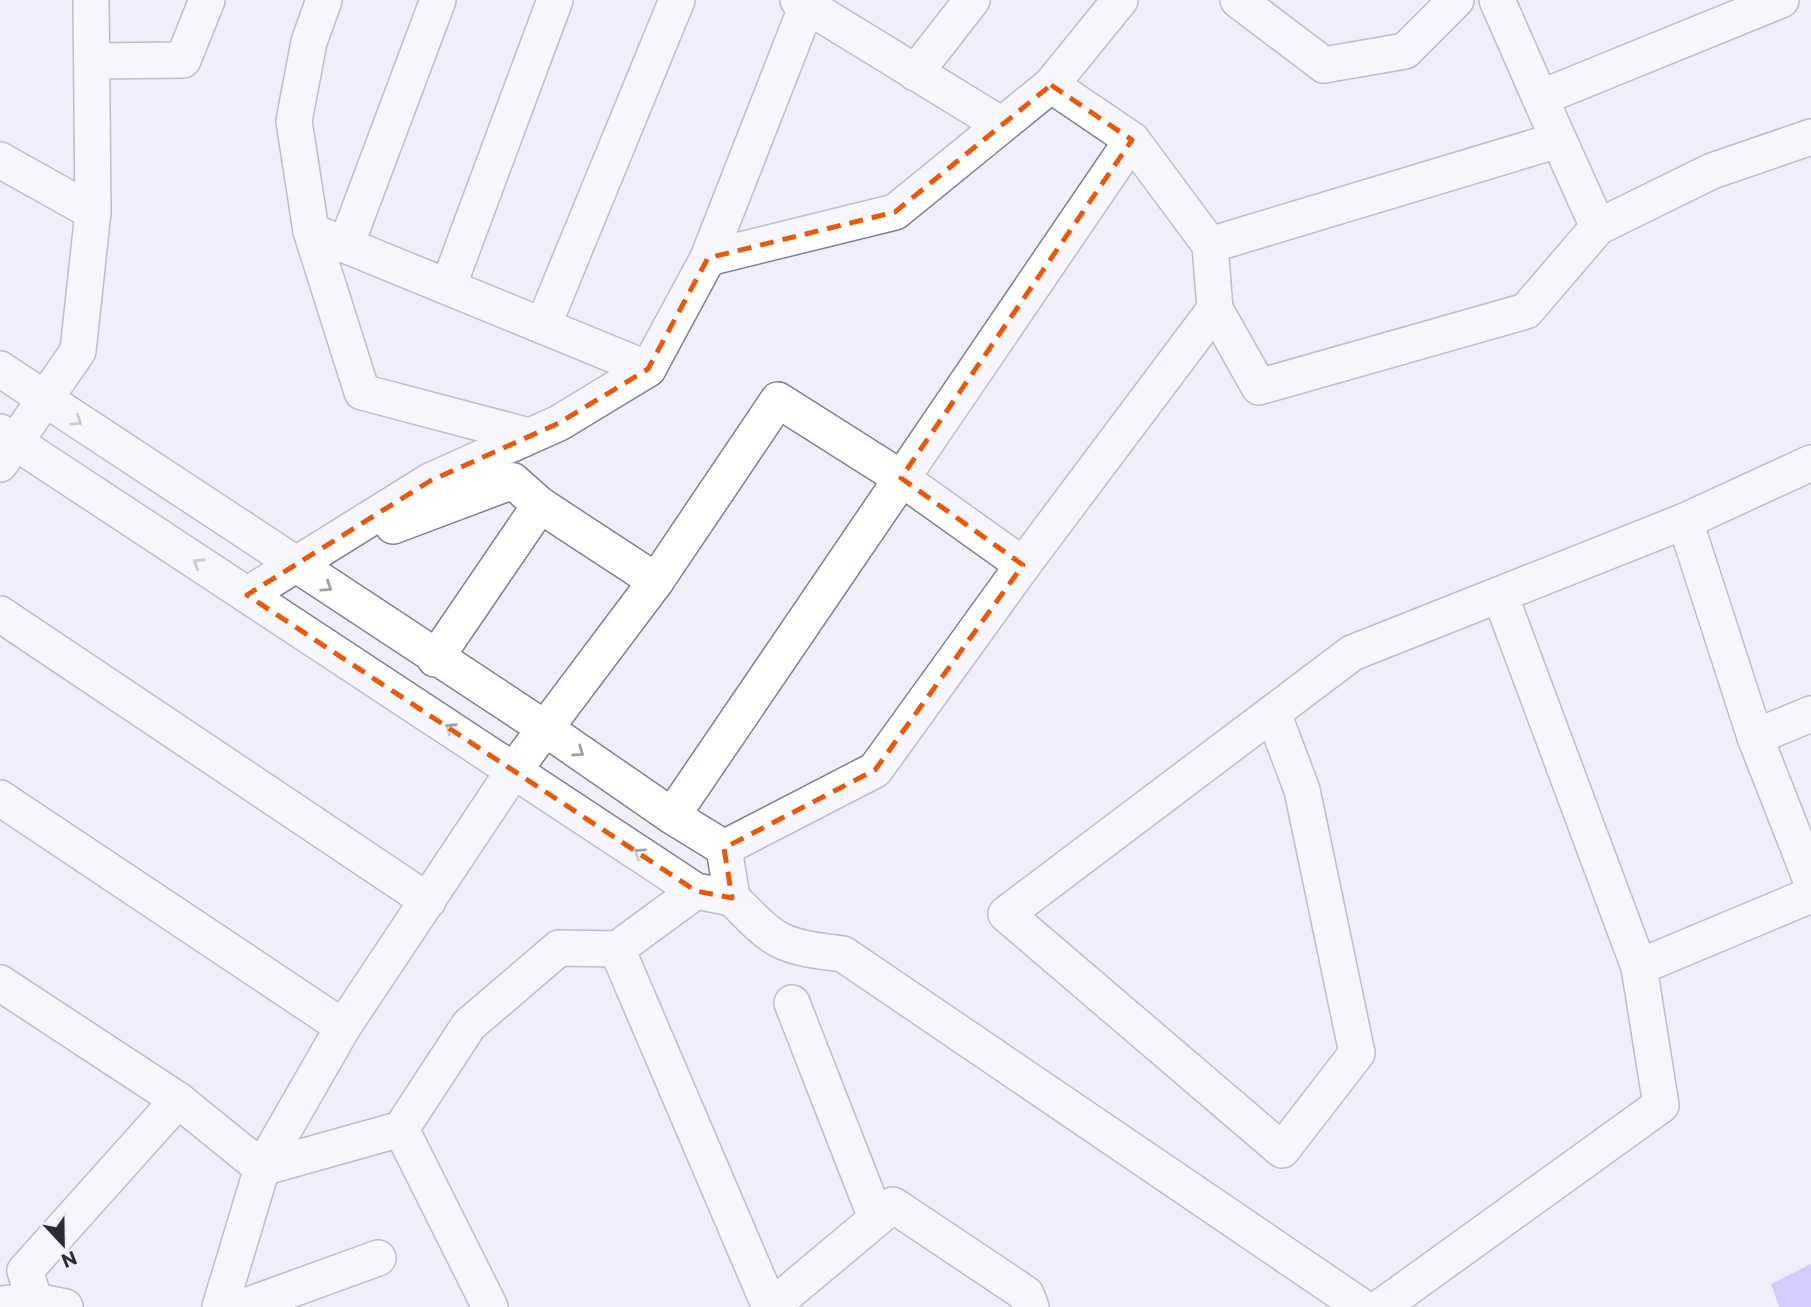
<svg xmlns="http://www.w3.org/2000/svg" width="1811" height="1307" font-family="Commissioner,sans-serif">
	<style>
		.forest { fill: #b2a2fe }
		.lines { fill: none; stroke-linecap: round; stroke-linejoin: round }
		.minor-casing { stroke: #827f99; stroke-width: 38 }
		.minor { stroke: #fff; stroke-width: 35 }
		.oneway { stroke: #a0a0a5 }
		.marked { fill: none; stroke: #e8590c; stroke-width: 5; stroke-dasharray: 14 9; stroke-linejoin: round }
	</style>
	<rect width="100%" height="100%" fill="#f0eefa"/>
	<path class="forest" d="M1811,1264V1307H1779L1771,1284Z"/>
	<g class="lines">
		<defs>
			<g id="minor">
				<path d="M324,0L309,42L294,121L311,231L648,369"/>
				<path d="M798,0L1000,124"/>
				<path d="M1238,0L1324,65L1405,51L1456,0"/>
				<path d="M1497,0L1540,98"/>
				<path d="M92,61L183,60L207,0"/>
				<path d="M915,73L972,0"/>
				<path d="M1051,85L1132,140L1210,245L1215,309L1259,387L1526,311L1598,227L1712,171L1811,137"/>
				<path d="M0,160L93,212"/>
				<path d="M1598,227L1540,98L1781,0"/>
				<path d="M311,231L362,392L529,436"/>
				<path d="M346,245L438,0"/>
				<path d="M1210,245L1558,140"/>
				<path d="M708,258L895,212L1051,85L1120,0"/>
				<path d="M448,287L555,0"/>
				<path d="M543,326L677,0"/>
				<path d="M0,369L546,729L672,816L724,848L732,898L696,891L0,432"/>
				<path d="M0,464L78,351L93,212L91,0"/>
				<path d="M1685,521L1755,737L1811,880"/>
				<path d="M393,526L513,481L540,505L656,581"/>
				<path d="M247,595L430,481L559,423L648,369L708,258L809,0"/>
				<path d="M0,614L428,901"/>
				<path d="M435,659L540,505"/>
				<path d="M1273,713L1302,790L1357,1053L1282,1150L1006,914L1352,653L1685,521L1811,463"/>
				<path d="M1755,737L1811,714"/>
				<path d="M0,798L343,1027"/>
				<path d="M672,816L1132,140"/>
				<path d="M724,848L875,770L1023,565L1215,309"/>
				<path d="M732,898C777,944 779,946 843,954L1362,1307"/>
				<path d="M617,949L770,1307"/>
				<path d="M1639,967L1811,895"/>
				<path d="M0,983L178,1100L262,1168L401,1129L469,1025L559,948L617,949L696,891"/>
				<path d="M792,1003L876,1218"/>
				<path d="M401,1129L490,1307"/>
				<path d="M35,1301L25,1271L178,1100"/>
				<path d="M0,1304L35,1301L65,1307"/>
				<path d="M220,1307L262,1168L343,1027L514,770L656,581L778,400L901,478L1023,565"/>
				<path d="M243,1307L378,1258"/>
				<path d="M771,1307L893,1205L1026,1294L1031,1307"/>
				<path d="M1381,1307L1661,1105L1639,967L1500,595"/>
			</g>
		</defs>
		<use href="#minor" class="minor-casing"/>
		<use href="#minor" class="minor"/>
	</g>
	<defs><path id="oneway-chevron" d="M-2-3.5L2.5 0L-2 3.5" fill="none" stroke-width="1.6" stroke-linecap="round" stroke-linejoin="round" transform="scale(1.75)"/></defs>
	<g class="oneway">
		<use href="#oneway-chevron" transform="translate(77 421) rotate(34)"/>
		<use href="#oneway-chevron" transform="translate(198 563) rotate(-147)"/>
		<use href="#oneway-chevron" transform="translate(327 587) rotate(34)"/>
		<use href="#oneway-chevron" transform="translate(450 728) rotate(-147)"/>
		<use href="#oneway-chevron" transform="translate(579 752) rotate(35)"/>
		<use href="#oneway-chevron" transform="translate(639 853) rotate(-146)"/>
	</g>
	<path d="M0 0H1811V1307H0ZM1051,85L1132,140L901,478L1023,565L875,770L724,848L732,898L696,891L247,595L430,481L559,423L648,369L708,258L895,212Z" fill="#f0eefa" fill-opacity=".55" fill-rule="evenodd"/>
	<path class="marked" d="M1051,85L1132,140L901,478L1023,565L875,770L724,848L732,898L696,891L247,595L430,481L559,423L648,369L708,258L895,212Z"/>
	<g transform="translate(63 1244) rotate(158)" stroke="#f0eefa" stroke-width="5" paint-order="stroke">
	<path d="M0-5L12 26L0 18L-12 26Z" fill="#2c2b36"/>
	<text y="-10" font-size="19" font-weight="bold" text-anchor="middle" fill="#2c2b36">N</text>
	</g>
</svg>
